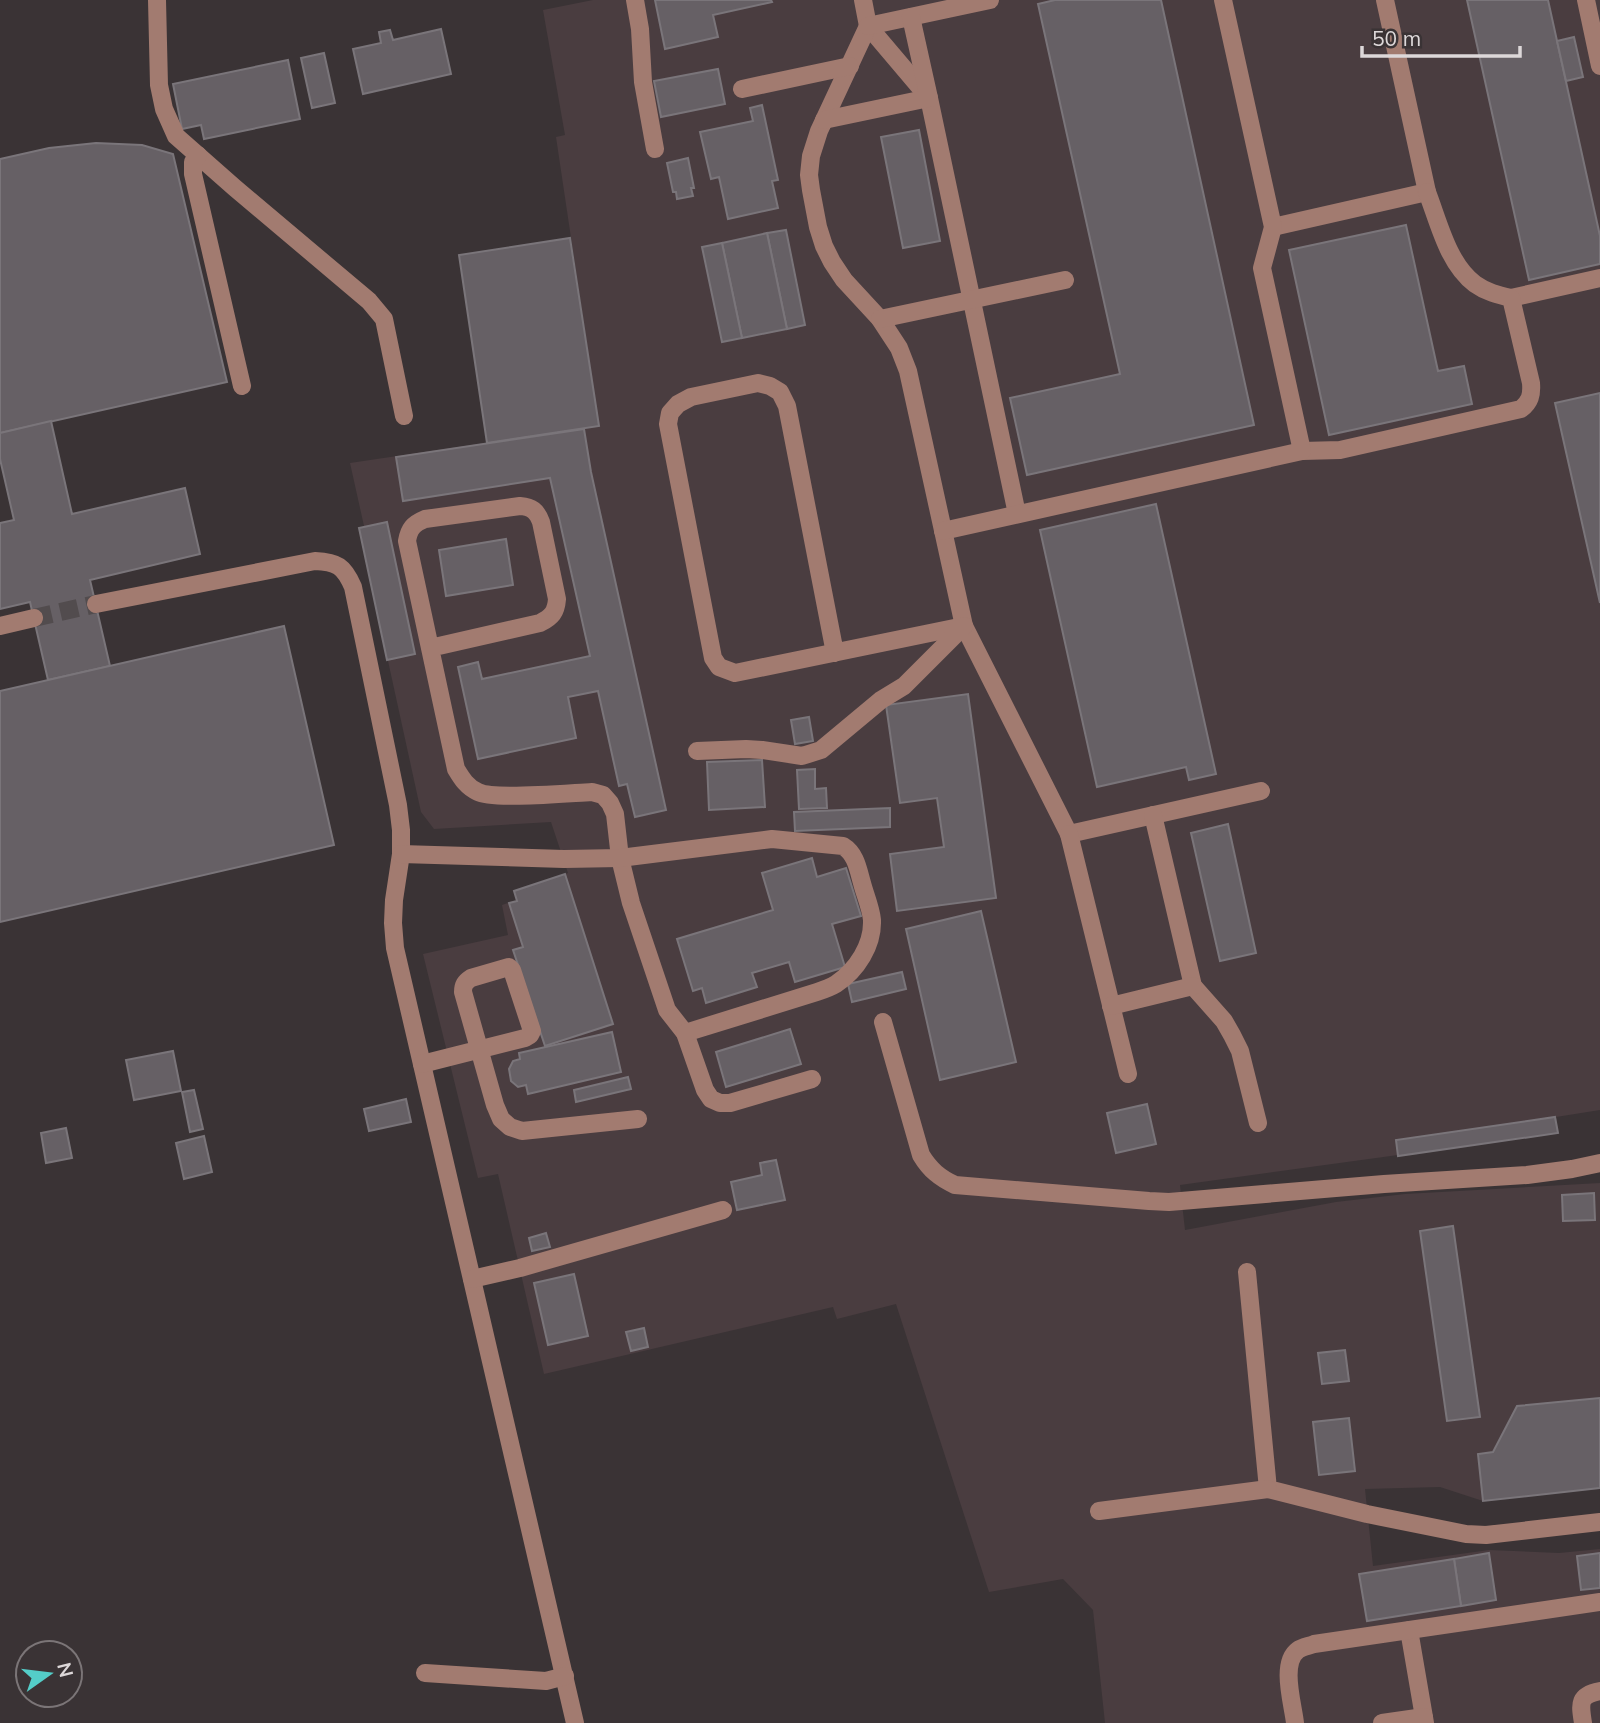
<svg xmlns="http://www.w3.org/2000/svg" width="1600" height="1723" font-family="Mulish,sans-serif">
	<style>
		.built { fill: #4a3d40 }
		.building { fill: #666065; stroke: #7a757a; stroke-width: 2 }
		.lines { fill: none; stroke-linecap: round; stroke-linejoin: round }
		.minor-tunnel { stroke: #524c4e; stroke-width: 18; stroke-dasharray: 18 9; stroke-linecap: butt }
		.minor { stroke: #a27b70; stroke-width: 18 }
	</style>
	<rect width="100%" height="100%" fill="#3a3335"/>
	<path class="built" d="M593,0H1600V1110L1556,1117L1558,1133L1180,1185L1185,1230L1336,1202L1405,1194L1600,1183V1488L1483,1501L1440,1487L1365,1489L1373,1566L1489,1550L1559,1553L1600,1549V1723H1105L1093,1610L1063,1579L989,1592L896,1304L837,1319L833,1307L544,1374L498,1174L478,1178L423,954L508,935L502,905L517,900L514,891L568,873L551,822L434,829L421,812L359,528L364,526L350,463L599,426L556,137L565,135L543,10Z"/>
	<g class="building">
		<path d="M655,0H771L772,2L713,15L718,37L665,49Z"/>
		<path d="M1055,0H1161L1254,425L1027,475L1010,398L1120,374L1038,4Z"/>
		<path d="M1467,0H1548L1600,236V264L1529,280Z"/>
		<path d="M441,29L451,74L363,94L353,49L381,43L379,32L390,30L393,40Z"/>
		<path d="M1574,37L1583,77L1566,81L1557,41Z"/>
		<path d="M324,53L335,103L312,108L301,58Z"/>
		<path d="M288,60L300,119L204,139L201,125L182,129L173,84Z"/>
		<path d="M718,69L725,104L661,117L654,81Z"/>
		<path d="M762,105L778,180L772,181L778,208L728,219L719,177L711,179L700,132L753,121L750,108Z"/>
		<path d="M919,130L940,241L903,248L881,137Z"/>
		<path d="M96,143L142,145L173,154L227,382L0,433V159L49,148Z"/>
		<path d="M688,158L694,188H691L693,196L677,199L676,192H673L667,163Z"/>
		<path d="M1406,225L1438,371L1464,366L1472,404L1329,435L1289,250Z"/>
		<path d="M786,230L805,325L787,329L767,233Z"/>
		<path d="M767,233L787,329L742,338L722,243Z"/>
		<path d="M570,238L599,426L487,443L459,255Z"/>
		<path d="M722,243L742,338L722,342L702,247Z"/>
		<path d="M1600,393V603L1555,403Z"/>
		<path d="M51,421L72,514L185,488L200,554L90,580L110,666L48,680L30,602L0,609V523L14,520L0,459V433Z"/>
		<path d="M584,429L591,472L666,810L635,817L627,784L619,786L598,691L568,697L576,738L478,759L458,667L478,662L482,679L590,656L550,478L403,501L396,457Z"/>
		<path d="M1156,504L1216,774L1189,780L1186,767L1097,787L1040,530Z"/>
		<path d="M387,522L415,654L387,660L359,528Z"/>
		<path d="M506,539L513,585L446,596L439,550Z"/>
		<path d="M284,626L334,845L0,922V691Z"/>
		<path d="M968,694L996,898L897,911L890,854L944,847L937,798L900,803L886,705Z"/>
		<path d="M809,717L813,741L795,744L791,720Z"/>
		<path d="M762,760L765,807L709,810L707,762Z"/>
		<path d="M815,769V789L826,788L827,808L799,809L797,770Z"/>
		<path d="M890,808V827L795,831L794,812Z"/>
		<path d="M1228,824L1256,953L1220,961L1191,833Z"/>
		<path d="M812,858L817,877L846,868L861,916L832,924L845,967L795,982L789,962L752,973L757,987L706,1003L702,988L693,991L677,939L773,910L762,873Z"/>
		<path d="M565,874L613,1024L545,1046L513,950L523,947L509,903L517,901L514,891Z"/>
		<path d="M981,911L1016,1062L940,1080L906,929Z"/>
		<path d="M902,972L906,989L852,1002L848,984Z"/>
		<path d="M790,1029L801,1064L726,1087L716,1052Z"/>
		<path d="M612,1032L621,1072L528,1094L526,1085L518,1087L511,1081L509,1069L513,1061L520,1059L519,1053Z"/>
		<path d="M173,1051L181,1091L134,1100L126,1060Z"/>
		<path d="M628,1077L631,1089L576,1102L574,1090Z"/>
		<path d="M194,1090L203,1129L190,1132L182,1092Z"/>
		<path d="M406,1099L411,1122L369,1131L364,1109Z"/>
		<path d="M1147,1104L1156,1144L1116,1153L1107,1113Z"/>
		<path d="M1555,1117L1558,1133L1398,1156L1396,1140Z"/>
		<path d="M66,1128L72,1158L46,1163L41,1133Z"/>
		<path d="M204,1136L212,1172L184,1179L176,1143Z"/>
		<path d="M776,1160L785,1200L737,1210L731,1182L762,1175L760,1163Z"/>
		<path d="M1594,1193L1595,1220L1563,1221L1562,1195Z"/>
		<path d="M1453,1226L1480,1417L1447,1421L1420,1231Z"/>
		<path d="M546,1233L550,1247L532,1251L529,1238Z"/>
		<path d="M574,1274L588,1336L548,1345L534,1283Z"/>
		<path d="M644,1328L648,1347L631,1351L626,1332Z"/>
		<path d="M1345,1350L1349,1381L1322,1384L1318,1353Z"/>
		<path d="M1600,1398V1488L1483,1501L1478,1454L1493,1452L1517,1406Z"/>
		<path d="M1349,1418L1355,1471L1319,1475L1313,1422Z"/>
		<path d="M1489,1553L1496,1600L1461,1606L1454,1559Z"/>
		<path d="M1600,1553V1588L1581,1590L1577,1556Z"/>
		<path d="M1454,1559L1461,1606L1367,1621L1359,1574Z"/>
	</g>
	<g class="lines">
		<path class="minor-tunnel" d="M34,618L96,604"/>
		<g class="minor">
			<path d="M157,0L159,85L164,109L176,136L235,188L369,301L384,319L404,416"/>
			<path d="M635,0L640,29L643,82L655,149"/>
			<path d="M863,0L868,26L929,98L1017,514"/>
			<path d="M1586,0L1600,66"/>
			<path d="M868,26L819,131L811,156L809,175L811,190L818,227L824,246L832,262L844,280L880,319L899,348L908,371L964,626L1069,834L1261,791"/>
			<path d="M868,26L990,0"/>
			<path d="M742,89L850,66"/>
			<path d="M824,120L929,98L911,17"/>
			<path d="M198,155L193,162V174L242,386"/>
			<path d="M1273,227L1427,192L1385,0"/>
			<path d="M1511,298L1600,278"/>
			<path d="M880,319L1065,280"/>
			<path d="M1302,451L1340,450L1521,409C1530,402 1532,395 1531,383L1511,298C1498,295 1486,292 1475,284C1448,264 1439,223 1427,192"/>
			<path d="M943,531L1302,451L1262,268L1273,227L1223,0"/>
			<path d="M96,604L315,561C337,562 344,566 353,587L398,805L401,830V854L394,900L393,923L395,948L575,1723"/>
			<path d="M0,626L34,618"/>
			<path d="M430,648L540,623C552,617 556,612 557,599L541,522C537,511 532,507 520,506L425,519C413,524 409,529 407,541L456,769C462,779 467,787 478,792C493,800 570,793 592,792L603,795L610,803L615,814L620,858L631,903L667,1010L685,1033L705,1090L711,1099L720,1103H730L812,1079"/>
			<path d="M835,653L787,406L780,392L770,386L758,383L691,397L678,404L670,413L668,424L713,658L719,667L735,673L964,626"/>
			<path d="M697,751L746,749L762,750L802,756L821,750L881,700L904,686L964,626"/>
			<path d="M1153,815L1193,986L1224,1021L1232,1035L1240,1051L1258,1123"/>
			<path d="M1069,834L1128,1074"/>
			<path d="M401,854L564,859L620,858L772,839L843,846C856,854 858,869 862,883C865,895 871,908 872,920C873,945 857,970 836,984C831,987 823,990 817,992L685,1033"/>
			<path d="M1111,1006L1193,986"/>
			<path d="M883,1022L921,1155C930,1170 940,1178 955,1185L1149,1201L1169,1202L1384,1184L1527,1175L1572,1169L1600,1163"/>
			<path d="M422,1064L525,1038L530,1035L532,1031L512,970L509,967L471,978C465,982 463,985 463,992L495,1105L501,1119L510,1127L522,1131L638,1119"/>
			<path d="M1247,1272L1268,1489L1367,1514L1466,1534L1486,1535L1600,1522"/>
			<path d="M472,1279L520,1268L723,1210"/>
			<path d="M1099,1511L1268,1489"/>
			<path d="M1409,1630L1425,1723"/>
			<path d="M425,1673L546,1681L565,1676"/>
			<path d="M1295,1723C1293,1704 1280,1663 1298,1650C1302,1647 1309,1646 1314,1644L1600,1602"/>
			<path d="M1382,1723L1424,1717"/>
			<path d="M1583,1723C1580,1704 1578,1695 1600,1691"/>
		</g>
	</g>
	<g transform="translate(49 1674) rotate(76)"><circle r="33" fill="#3a3335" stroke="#7b7577" stroke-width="2"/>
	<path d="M0-5L12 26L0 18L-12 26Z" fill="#54cdc8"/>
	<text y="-10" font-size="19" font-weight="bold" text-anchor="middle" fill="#ddd8d9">N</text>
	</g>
	<path d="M1362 46v10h158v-10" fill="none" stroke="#ddd8d9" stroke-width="3.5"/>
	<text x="1372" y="46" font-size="21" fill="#ddd8d9" stroke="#3a3335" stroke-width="5" paint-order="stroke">50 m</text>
</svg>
